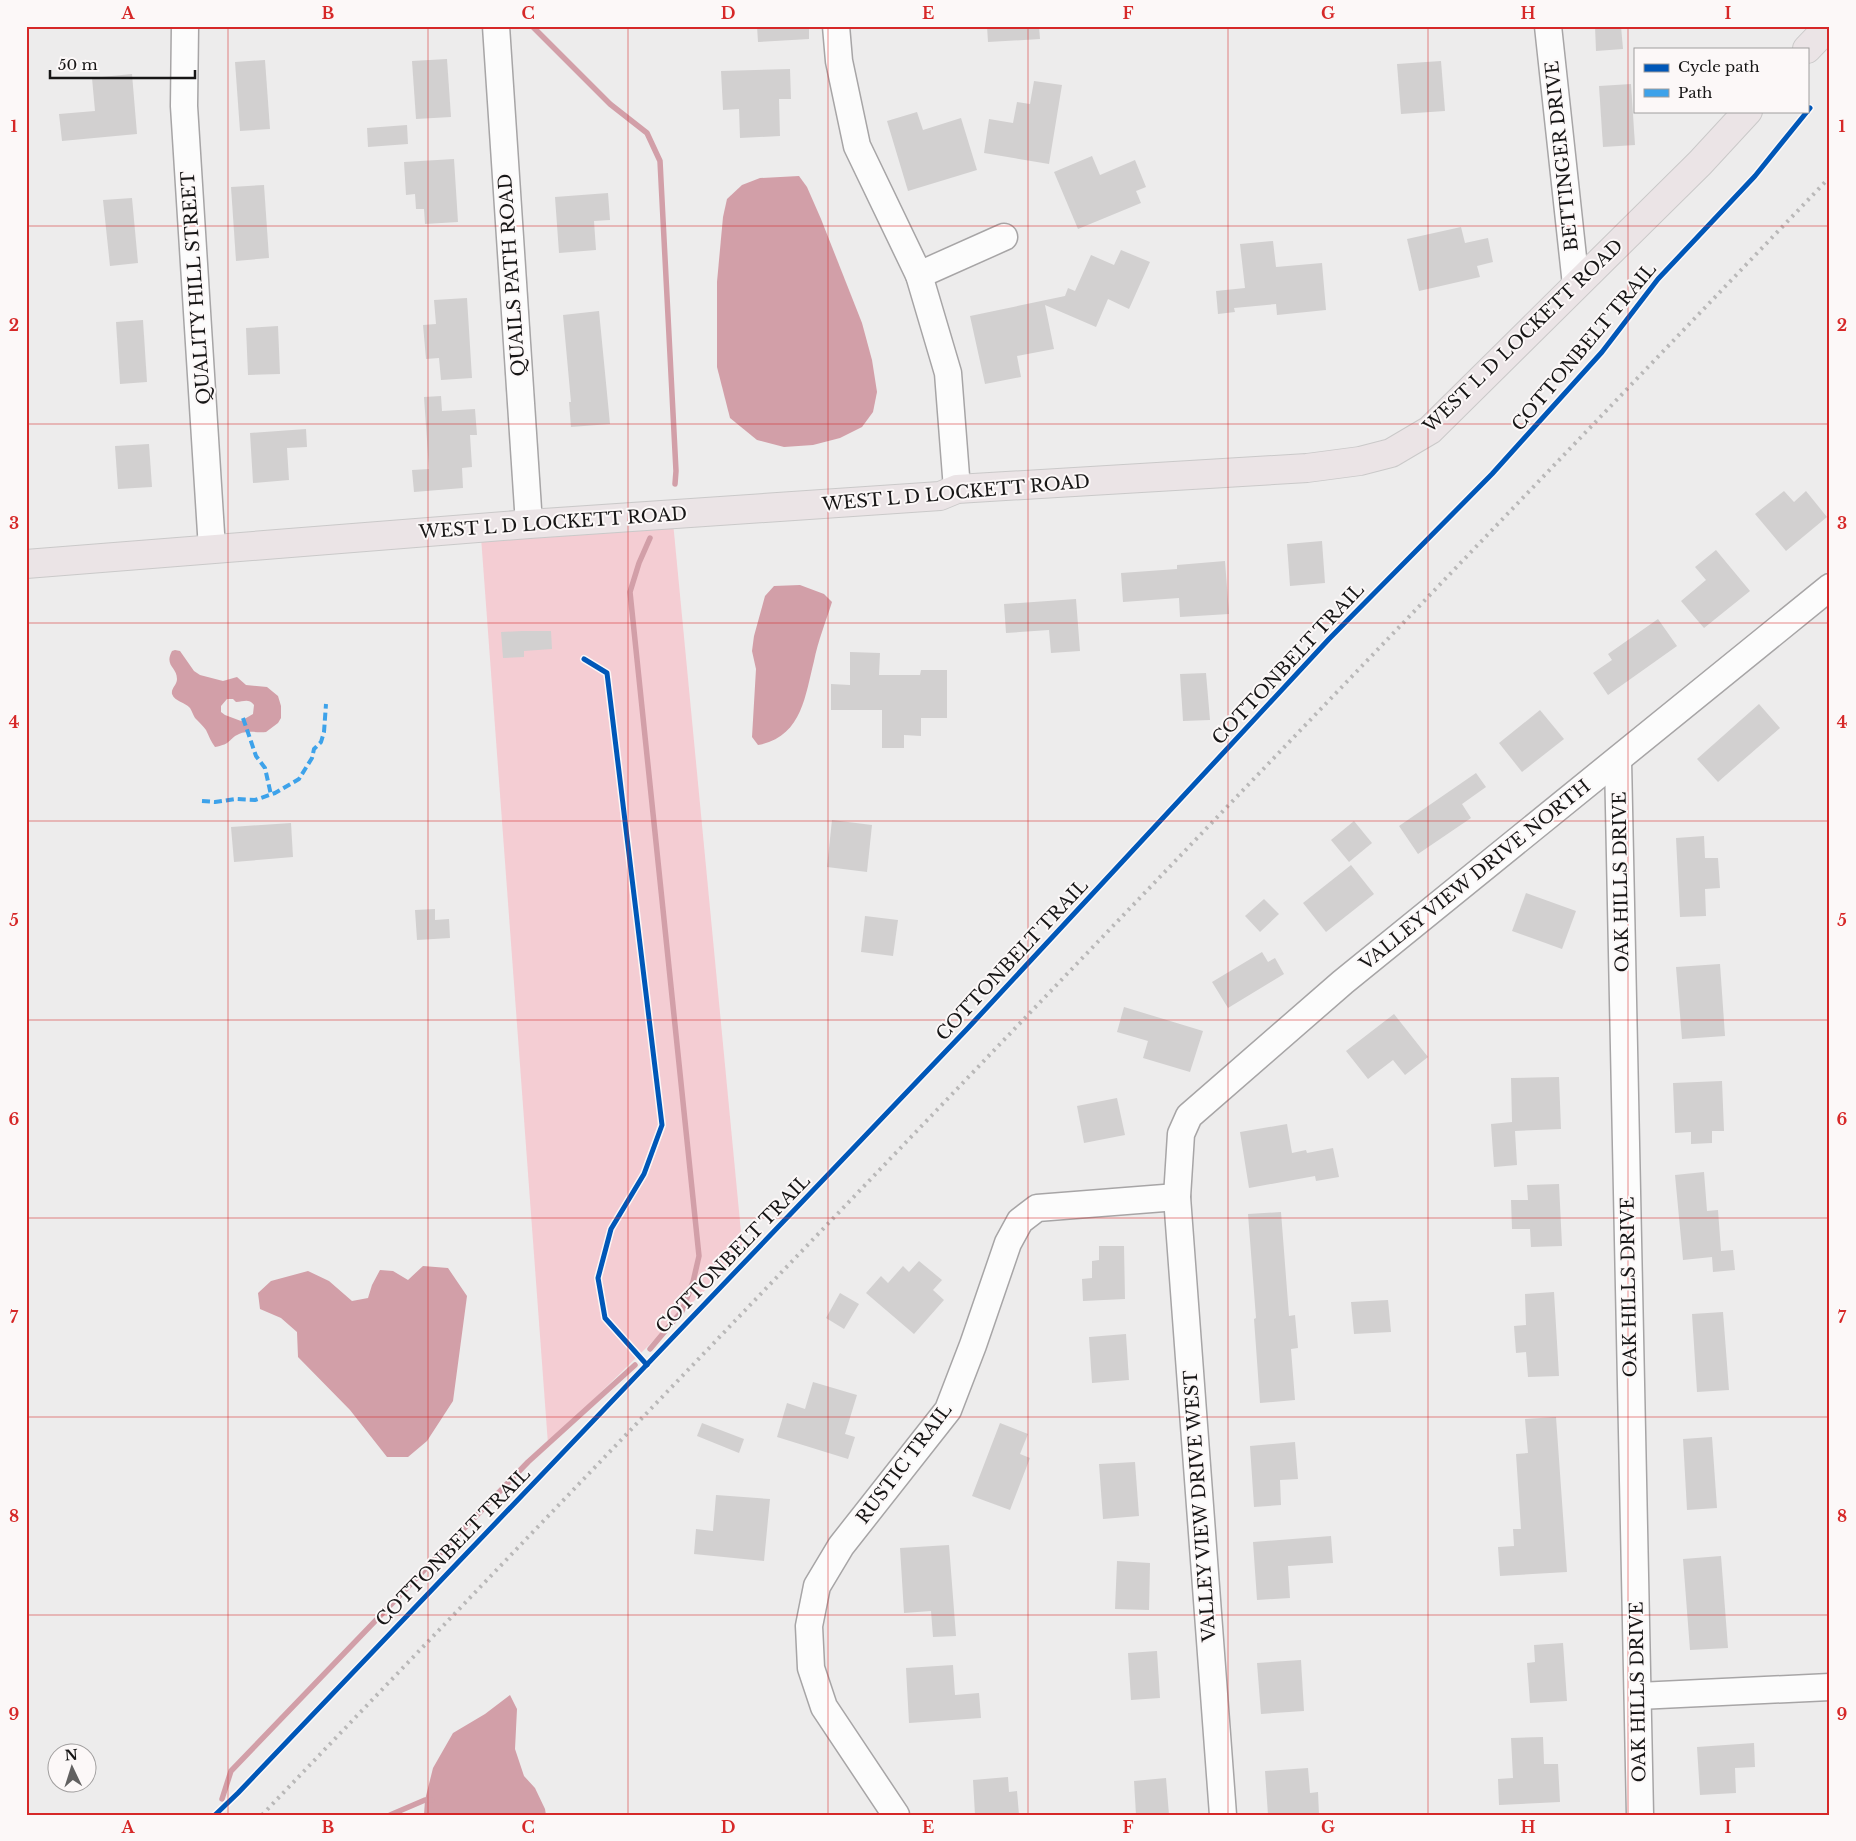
<svg xmlns="http://www.w3.org/2000/svg" width="1856" height="1841" font-family="'Libre Baskerville',serif">
	<style>
		.green { fill: #f4cdd3 }
		.water { fill: #d29fa8; fill-rule: evenodd }
		.lines { fill: none; stroke-linecap: round; stroke-linejoin: round }
		.stream { stroke: #d29fa8; stroke-width: 5.5 }
		.building { fill: #d2d0d0 }
		.minor-casing { stroke: #a7a5a6; stroke-width: 29 }
		.major-casing { stroke: #cac9c9; stroke-width: 30 }
		.minor { stroke: #fcfcfc; stroke-width: 26 }
		.major { stroke: #ebe4e6; stroke-width: 28 }
		.rail { stroke: #b9b8b8; stroke-width: 4; stroke-dasharray: 2.5 5; stroke-linecap: butt }
		.quiet { stroke: #3da2ea; stroke-width: 4; stroke-dasharray: 8 4; stroke-linecap: butt }
		.cycleway-casing { stroke: #fcf8f8; stroke-width: 8 }
		.cycleway { stroke: #0057b8; stroke-width: 5 }
		.grid { fill: none; stroke: #d62828; stroke-width: 1; stroke-opacity: 0.55 }
		.labels { text-anchor: middle; dominant-baseline: central; stroke-width: 4; stroke-linejoin: round; paint-order: stroke }
		.street-label { font-size: 18px; fill: #171616; stroke: #fcf8f8 }
		.neatline { fill: none; stroke: #d62828; stroke-width: 2 }
		.grid-label { font-size: 16px; text-anchor: middle; font-weight: bold; fill: #d62828 }
	</style>
	<rect width="100%" height="100%" fill="#edecec"/>
	<path class="green" d="M673,522L743,1253L548,1444L481,537Z"/>
	<g class="water">
		<path d="M799,176L807,187L821,219L862,323L872,360L877,392L873,412L862,427L840,438L813,445L784,447L757,440L730,418L717,367V282L723,217L727,199L742,185L760,178Z"/>
		<path d="M800,585L824,594L832,602C826,621 818,641 814,661C805,696 802,737 758,745L752,737L756,669L752,651L754,636L765,596L774,586Z"/>
		<path d="M175,650L180,651L194,671L200,675L223,681L237,677L246,685L267,687L278,696L281,706V718L278,723L266,732C256,733 249,730 239,734C228,739 232,744 215,747C211,742 209,736 206,730C203,726 199,722 195,718C193,715 192,711 190,708C185,702 175,702 172,694C171,688 177,685 177,679C177,667 164,666 172,651ZM227,699H233L236,702C244,702 248,698 254,705L253,714L241,721L225,715L221,712V706Z"/>
		<path d="M423,1266L448,1268L467,1296L453,1401L427,1441L408,1457H387L350,1410L298,1357L297,1332L281,1318L260,1309L258,1293L271,1281L308,1271L329,1281L352,1301L368,1298L372,1285L380,1270L393,1271L408,1280Z"/>
		<path d="M510,1695L517,1709L515,1749L524,1776L535,1788L545,1809L546,1815H424L425,1800L433,1768L453,1733L485,1714Z"/>
	</g>
	<g class="lines">
		<g class="stream">
			<path d="M532,26L610,104L647,133L660,161L676,471L675,484"/>
			<path d="M650,538L639,563L630,592L699,1256L693,1282L682,1311L650,1349"/>
			<path d="M222,1799L231,1771L528,1462L635,1365"/>
			<path d="M390,1815L425,1800H432"/>
		</g>
	</g>
	<g class="building">
		<path d="M757,26H809V39L758,42Z"/>
		<path d="M987,26H1039L1040,39L988,42Z"/>
		<path d="M1595,26H1621L1623,49L1596,51Z"/>
		<path d="M447,59L451,117L416,119L412,61Z"/>
		<path d="M265,60L270,129L240,131L235,62Z"/>
		<path d="M1441,61L1445,111L1401,114L1397,64Z"/>
		<path d="M790,69L791,99H779L780,136L740,138L739,109L723,110L721,71Z"/>
		<path d="M132,74L137,134L62,141L59,114L95,111L92,78Z"/>
		<path d="M1034,81L1062,85L1049,164L984,153L989,119L1013,123L1017,102L1030,104Z"/>
		<path d="M1631,84L1635,145L1603,147L1599,86Z"/>
		<path d="M917,112L923,130L961,118L977,170L908,191L887,121Z"/>
		<path d="M407,125L408,144L368,147L367,128Z"/>
		<path d="M1092,156L1100,175L1135,160L1146,187L1136,191L1141,203L1078,229L1054,172Z"/>
		<path d="M454,159L458,222L425,224L424,209H416L415,194L406,195L404,162Z"/>
		<path d="M264,185L269,258L236,261L231,187Z"/>
		<path d="M608,193L610,220L594,221L596,250L559,253L555,197Z"/>
		<path d="M132,198L138,263L110,266L103,200Z"/>
		<path d="M1461,227L1465,243L1488,238L1493,262L1477,266L1480,277L1419,291L1407,239Z"/>
		<path d="M1273,241L1276,267L1322,263L1326,310L1277,315L1276,304L1234,308L1235,312L1218,314L1216,291L1245,288L1240,244Z"/>
		<path d="M1121,250L1150,262L1129,309L1108,299L1096,327L1045,305L1054,349L1017,356L1021,377L985,384L970,316L1065,296L1068,288L1075,291L1091,255L1114,265Z"/>
		<path d="M467,298L472,378L441,380L439,358L426,359L423,325L436,324L434,300Z"/>
		<path d="M599,311L610,424L571,427L569,402H571L563,315Z"/>
		<path d="M143,320L147,382L120,384L116,322Z"/>
		<path d="M278,326L280,374L248,375L246,328Z"/>
		<path d="M441,396L442,411L475,409L477,435H470L472,467L462,468L463,488L414,492L412,470L429,469L424,397Z"/>
		<path d="M306,429L307,447L287,448L289,480L253,483L250,433Z"/>
		<path d="M149,444L152,487L118,489L115,446Z"/>
		<path d="M1784,491L1794,502L1806,491L1827,517L1786,551L1755,514Z"/>
		<path d="M1322,541L1325,583L1290,586L1287,544Z"/>
		<path d="M1716,550L1750,591L1704,628L1681,601L1706,580L1695,567Z"/>
		<path d="M1225,561L1229,614L1180,617L1179,598L1123,602L1121,573L1177,569V565Z"/>
		<path d="M1076,599L1080,651L1051,653L1049,630L1006,633L1004,604Z"/>
		<path d="M1658,619L1677,646L1608,695L1593,673L1612,660L1608,654Z"/>
		<path d="M522,631H551L552,649L524,651V657L503,658L501,632Z"/>
		<path d="M850,652L880,653L879,675H920L921,670H947V718H921V736L904,735V748H882V710H831V684L850,685Z"/>
		<path d="M1206,673L1210,720L1183,721L1180,674Z"/>
		<path d="M1759,704L1780,728L1718,782L1697,759Z"/>
		<path d="M1540,710L1564,739L1522,772L1499,743Z"/>
		<path d="M1476,773L1486,787L1462,804L1471,818L1418,854L1399,826Z"/>
		<path d="M832,820L872,825L867,872L827,867Z"/>
		<path d="M1354,821L1372,843L1349,862L1331,840Z"/>
		<path d="M291,823L293,857L234,862L231,827Z"/>
		<path d="M1704,836L1705,858H1718L1720,888L1705,889L1706,916L1680,917L1676,838Z"/>
		<path d="M1351,865L1374,894L1326,932L1303,903Z"/>
		<path d="M1526,893L1576,911L1562,949L1512,931Z"/>
		<path d="M1264,899L1279,914L1260,932L1245,916Z"/>
		<path d="M435,909V920L449,919L450,938L417,940L415,910Z"/>
		<path d="M865,916L898,920L893,956L861,952Z"/>
		<path d="M1262,952L1268,962L1275,958L1284,974L1228,1008L1212,982Z"/>
		<path d="M1720,964L1725,1036L1682,1039L1676,967Z"/>
		<path d="M1124,1007L1203,1031L1190,1072L1143,1058L1148,1041L1117,1032Z"/>
		<path d="M1394,1014L1428,1057L1405,1075L1393,1060L1368,1079L1346,1051Z"/>
		<path d="M1559,1077L1561,1129L1515,1131L1517,1165L1494,1167L1491,1124L1512,1122L1511,1078Z"/>
		<path d="M1722,1081L1724,1131H1712V1143L1691,1144V1132L1675,1133L1673,1083Z"/>
		<path d="M1117,1098L1125,1135L1084,1143L1077,1106Z"/>
		<path d="M1287,1124L1292,1153L1306,1150L1307,1153L1333,1148L1339,1177L1316,1181L1315,1176L1249,1188L1240,1132Z"/>
		<path d="M1704,1172L1707,1211L1718,1210L1721,1251L1733,1250L1735,1270L1713,1272L1712,1257L1683,1260L1675,1175Z"/>
		<path d="M1559,1184L1562,1246L1531,1247L1530,1229H1512L1511,1200H1528L1527,1185Z"/>
		<path d="M1281,1212L1289,1316L1295,1315L1298,1348L1291,1349L1295,1400L1260,1403L1254,1319L1256,1318L1248,1214Z"/>
		<path d="M1099,1246H1124L1125,1299L1083,1301L1082,1279L1092,1278V1261L1099,1260Z"/>
		<path d="M919,1261L942,1280L933,1290L944,1300L914,1334L866,1293L881,1276L888,1283L903,1266L909,1272Z"/>
		<path d="M1554,1292L1559,1376L1528,1377L1526,1352L1516,1353L1514,1326L1526,1325L1525,1294Z"/>
		<path d="M840,1293L859,1304L844,1329L826,1318Z"/>
		<path d="M1388,1300L1391,1332L1354,1334L1351,1302Z"/>
		<path d="M1723,1312L1729,1390L1697,1392L1692,1314Z"/>
		<path d="M1126,1334L1129,1380L1092,1383L1089,1337Z"/>
		<path d="M813,1382L857,1395L845,1434L855,1437L848,1459L777,1437L787,1403L805,1409Z"/>
		<path d="M1556,1417L1567,1572L1500,1576L1498,1547L1514,1546L1513,1529H1521L1516,1454L1528,1453L1525,1419Z"/>
		<path d="M702,1423L744,1439L739,1453L697,1436Z"/>
		<path d="M1000,1423L1028,1434L1020,1454L1030,1458L1010,1510L972,1496Z"/>
		<path d="M1712,1437L1717,1508L1687,1510L1683,1439Z"/>
		<path d="M1295,1442L1298,1479L1280,1480L1281,1505L1254,1507L1250,1446Z"/>
		<path d="M1135,1462L1139,1516L1103,1519L1099,1464Z"/>
		<path d="M716,1495L770,1499L764,1561L694,1554L696,1529L713,1531Z"/>
		<path d="M1331,1536L1333,1563L1288,1566L1290,1598L1257,1600L1253,1542Z"/>
		<path d="M949,1545L956,1636L933,1637L931,1611L904,1613L900,1548Z"/>
		<path d="M1721,1556L1728,1648L1690,1650L1683,1559Z"/>
		<path d="M1117,1561L1150,1563L1149,1610L1115,1609Z"/>
		<path d="M1563,1643L1567,1701L1530,1703L1527,1663L1535,1662L1534,1645Z"/>
		<path d="M1157,1651L1160,1698L1131,1700L1128,1653Z"/>
		<path d="M1301,1660L1304,1711L1261,1714L1257,1663Z"/>
		<path d="M953,1665L955,1695L979,1693L981,1718L909,1723L906,1668Z"/>
		<path d="M1543,1737L1544,1764H1558L1560,1802L1499,1805L1498,1779L1513,1778L1511,1738Z"/>
		<path d="M1754,1743L1755,1767L1735,1768L1736,1793L1700,1795L1697,1747Z"/>
		<path d="M1308,1768L1310,1793L1318,1792L1319,1815H1268L1265,1771Z"/>
		<path d="M1008,1777L1009,1792L1017,1791L1019,1815H975L973,1780Z"/>
		<path d="M1166,1778L1169,1815H1136L1134,1781Z"/>
	</g>
	<g class="lines">
		<defs>
			<g id="minor">
				<path d="M185,26L184,106L212,549"/>
				<path d="M496,26L529,524"/>
				<path d="M836,26L839,61L857,146L919,275L948,373L957,489"/>
				<path d="M1548,26L1576,285"/>
				<path d="M919,275L1004,237"/>
				<path d="M1618,760L1640,1815"/>
				<path d="M1638,1696L1830,1687"/>
				<path d="M896,1815L824,1707L811,1668L809,1626L817,1586L841,1546L948,1410L973,1345L1008,1243L1020,1221L1037,1208L1177,1197"/>
				<path d="M1223,1815L1177,1197L1181,1134L1189,1116L1343,982L1830,587"/>
			</g>
			<g id="major">
				<path d="M1807,49L1829,26"/>
				<path d="M26,564L529,524L940,496L957,489L1307,468L1360,461L1391,453L1430,430L1700,163L1748,111"/>
			</g>
		</defs>
		<use href="#minor" class="minor-casing"/>
		<use href="#major" class="major-casing"/>
		<use href="#minor" class="minor"/>
		<use href="#major" class="major"/>
		<path class="rail" d="M262,1815L1830,177"/>
		<g class="quiet">
			<path d="M243,718L256,756L265,768L271,795"/>
			<path d="M202,801L215,802L236,799L255,800L275,793L299,779L312,758L314,749L321,742L324,732L326,704"/>
		</g>
		<defs>
			<g id="cycleway">
				<path d="M584,659L607,673L662,1125L644,1174L611,1229L598,1278L605,1318L647,1365"/>
				<path d="M215,1815L238,1793L968,1028L1329,639L1492,474L1602,352L1658,279L1755,176L1810,108"/>
			</g>
		</defs>
		<use href="#cycleway" class="cycleway-casing"/>
		<use href="#cycleway" class="cycleway"/>
	</g>
	<path class="grid" d="M228,26V1815M428,26V1815M628,26V1815M828,26V1815M1028,26V1815M1228,26V1815M1428,26V1815M1628,26V1815M26,226H1830M26,424H1830M26,623H1830M26,821H1830M26,1020H1830M26,1218H1830M26,1417H1830M26,1615H1830"/>
	<g class="labels">
		<g class="street-label">
			<text transform="translate(1562 156) rotate(-96)">BETTINGER DRIVE</text>
			<text transform="translate(512 275) rotate(-94)">QUAILS PATH ROAD</text>
			<text transform="translate(196 288) rotate(-94)">QUALITY HILL STREET</text>
			<text transform="translate(1523 336) rotate(-44)">WEST L D LOCKETT ROAD</text>
			<text transform="translate(1584 347) rotate(-50)">COTTONBELT TRAIL</text>
			<text transform="translate(956 493) rotate(-5)">WEST L D LOCKETT ROAD</text>
			<text transform="translate(553 523) rotate(-4)">WEST L D LOCKETT ROAD</text>
			<text transform="translate(1288 664) rotate(-47)">COTTONBELT TRAIL</text>
			<text transform="translate(1475 875) rotate(-39)">VALLEY VIEW DRIVE NORTH</text>
			<text transform="translate(1621 882) rotate(-91)">OAK HILLS DRIVE</text>
			<text transform="translate(1012 960) rotate(-47)">COTTONBELT TRAIL</text>
			<text transform="translate(733 1254) rotate(-46)">COTTONBELT TRAIL</text>
			<text transform="translate(1629 1287) rotate(-91)">OAK HILLS DRIVE</text>
			<text transform="translate(904 1464) rotate(-53)">RUSTIC TRAIL</text>
			<text transform="translate(1200 1506) rotate(-94)">VALLEY VIEW DRIVE WEST</text>
			<text transform="translate(453 1547) rotate(-46)">COTTONBELT TRAIL</text>
			<text transform="translate(1638 1692) rotate(-91)">OAK HILLS DRIVE</text>
		</g>
	</g>
	<rect width="1856" height="1841" fill="none" stroke="#fcf8f8" stroke-width="55"/>
	<rect x="1634" y="48" width="175" height="65" fill="#fcf8f8" stroke="#a09e9e"/>
	<rect x="1644" y="64" width="25" height="8" fill="#0057b8" stroke="#a09e9e"/>
	<text x="1678" y="72" font-size="15" fill="#171616">Cycle path</text>
	<rect x="1644" y="89" width="25" height="8" fill="#3da2ea" stroke="#a09e9e"/>
	<text x="1678" y="98" font-size="15" fill="#171616">Path</text>
	<g transform="translate(72 1768) rotate(356)"><circle r="24" fill="#fcf8f8" stroke="#a09e9e"/>
	<path d="M0-4L9 19L0 12L-9 19Z" fill="#626161"/>
	<text y="-8" font-size="14" font-weight="bold" text-anchor="middle" fill="#171616">N</text>
	</g>
	<path d="M50 70v8h145v-8" fill="none" stroke="#171616" stroke-width="2.5"/>
	<text x="58" y="70" font-size="15" fill="#171616" stroke="#fcf8f8" stroke-width="4" paint-order="stroke">50 m</text>
	<rect x="28" y="28" width="1800" height="1786" class="neatline"/>
	<g class="grid-label">
		<text x="128" y="19">A</text>
		<text x="328" y="19">B</text>
		<text x="528" y="19">C</text>
		<text x="728" y="19">D</text>
		<text x="928" y="19">E</text>
		<text x="1128" y="19">F</text>
		<text x="1328" y="19">G</text>
		<text x="1528" y="19">H</text>
		<text x="1728" y="19">I</text>
		<text x="14" y="132">1</text>
		<text x="1842" y="132">1</text>
		<text x="14" y="331">2</text>
		<text x="1842" y="331">2</text>
		<text x="14" y="529">3</text>
		<text x="1842" y="529">3</text>
		<text x="14" y="728">4</text>
		<text x="1842" y="728">4</text>
		<text x="14" y="926">5</text>
		<text x="1842" y="926">5</text>
		<text x="14" y="1125">6</text>
		<text x="1842" y="1125">6</text>
		<text x="14" y="1323">7</text>
		<text x="1842" y="1323">7</text>
		<text x="14" y="1522">8</text>
		<text x="1842" y="1522">8</text>
		<text x="14" y="1720">9</text>
		<text x="1842" y="1720">9</text>
		<text x="128" y="1833">A</text>
		<text x="328" y="1833">B</text>
		<text x="528" y="1833">C</text>
		<text x="728" y="1833">D</text>
		<text x="928" y="1833">E</text>
		<text x="1128" y="1833">F</text>
		<text x="1328" y="1833">G</text>
		<text x="1528" y="1833">H</text>
		<text x="1728" y="1833">I</text>
	</g>
</svg>
